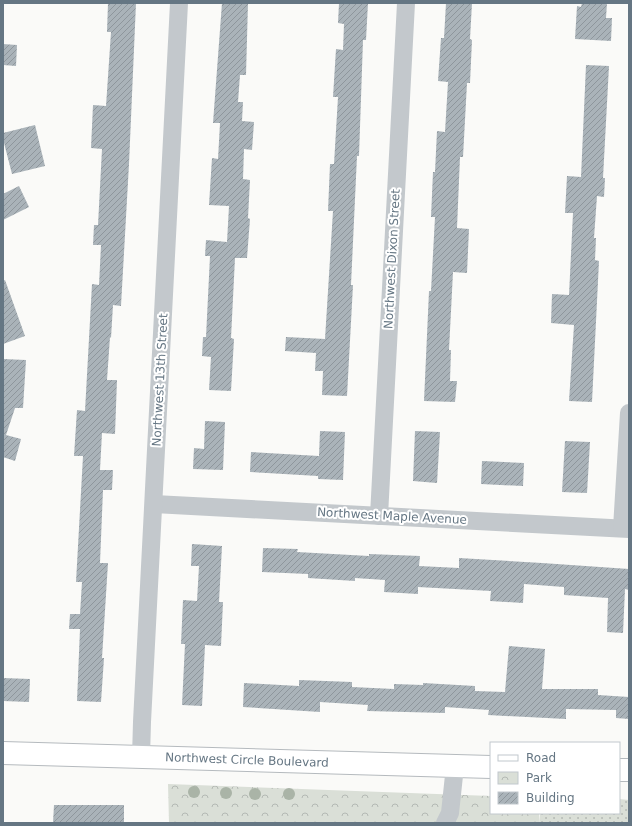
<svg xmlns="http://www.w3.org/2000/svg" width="632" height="826" font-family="'DejaVu Sans',sans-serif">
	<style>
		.grass { fill: url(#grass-dots) }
		.park { fill: url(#park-crowns) }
		.building { fill: url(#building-hatch) }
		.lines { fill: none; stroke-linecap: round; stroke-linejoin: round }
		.major-casing { stroke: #b5babe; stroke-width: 24 }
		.minor { stroke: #c3c8cc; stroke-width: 18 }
		.major { stroke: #fff; stroke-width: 22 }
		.tree { fill: #aab4a7 }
		.labels { text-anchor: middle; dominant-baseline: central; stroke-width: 4; stroke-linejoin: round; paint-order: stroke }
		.street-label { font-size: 12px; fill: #657683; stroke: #fff }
	</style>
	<defs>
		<pattern id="grass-dots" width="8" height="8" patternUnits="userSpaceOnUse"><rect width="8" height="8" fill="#dadfd7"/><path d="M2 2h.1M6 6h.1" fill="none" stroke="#b4b9b4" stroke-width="1.8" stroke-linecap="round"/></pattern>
		<pattern id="park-crowns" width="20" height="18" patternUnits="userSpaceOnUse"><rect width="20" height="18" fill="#dadfd7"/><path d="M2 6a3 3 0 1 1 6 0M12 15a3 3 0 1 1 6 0" fill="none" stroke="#b4b9b4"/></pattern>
		<pattern id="building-hatch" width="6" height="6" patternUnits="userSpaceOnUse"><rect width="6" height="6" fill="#aab3b9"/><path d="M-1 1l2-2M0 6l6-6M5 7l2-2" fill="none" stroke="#8e969c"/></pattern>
	</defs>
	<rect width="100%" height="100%" fill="#fafaf8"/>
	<path class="grass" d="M619,799L629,800V823H539L540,813H619Z"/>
	<path class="park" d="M168,784L491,796V813H539V823H169Z"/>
	<g class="building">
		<path d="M108,3H136L129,164L121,306L113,305L111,338L110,337L107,380H117L115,434L102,433L100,470H113L112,490H103L100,563H108L102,658H104L101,702L77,701L80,629H69L70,614H80L82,582H76L83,456H74L77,410L85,411L92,284L99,285L101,245H93L94,225H98L102,149L91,148L93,105L106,106L111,32H107Z"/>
		<path d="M222,3H248L246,75H240L238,102H243L242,121L254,122L252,150L244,149L243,179L250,180L248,218L250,219L247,258H235L231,338L234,339L231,391L209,390L211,357L202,356L203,337H206L210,256H205L206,240L227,242L229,206L209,205L212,158L218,159L220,123H213Z"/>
		<path d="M339,3H368L366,40H363L359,156H357L351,285H353L347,396L322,395L323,371H315L316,353L285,351L286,337L325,339L333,211H328L330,164H334L338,97H333L336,49L343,50L344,24L338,23Z"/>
		<path d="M446,3H472L470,39L472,40L470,83H467L463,157H460L457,228L469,229L467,273L453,272L449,350H451L450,381H457L455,402L424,401L429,291H431L435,217H431L433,172H435L437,131L445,132L448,82L438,81L441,38H444Z"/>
		<path d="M582,3H607L606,18H612L611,41L575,39L577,6L581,7Z"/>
		<path d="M3,44L17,45L16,66L3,65Z"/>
		<path d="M586,65L609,66L603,178H605L604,197L597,196L594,238H596L595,260L599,261L592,402L569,401L574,325L551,323L552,294L569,295L573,213H565L567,176L581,177Z"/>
		<path d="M35,125L45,166L12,174L3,139V133Z"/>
		<path d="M19,186L29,207L3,220V194Z"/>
		<path d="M5,280L25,336L3,344V281Z"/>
		<path d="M3,359L26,360L23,408H15L6,435L21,439L15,461L3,457Z"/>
		<path d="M205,421L225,422L223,470L193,469L194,448L204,449Z"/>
		<path d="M320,431L345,432L343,480L318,479V476L250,472L251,452L319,456Z"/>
		<path d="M415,431L440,432L437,483L413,481Z"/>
		<path d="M565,441L590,442L587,493L562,492Z"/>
		<path d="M482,461L524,463L523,486L481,484Z"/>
		<path d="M192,544L222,546L219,602H223L221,646L205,645L202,706L182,705L185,644H181L183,600L197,601L199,566H191Z"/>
		<path d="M263,548L298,549L297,552L369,556V554L420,556L419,566L459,568V558L542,563L629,569V590L625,589L623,633L607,632L608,598L564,595V587L524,584L523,603L490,601L491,591L418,587V594L384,592L385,580L355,578V581L308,578V574L262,572Z"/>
		<path d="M509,646L545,649L542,689H598V695L629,697V719L616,718V710L566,709V719L488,715L489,710L445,707V713L367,711L368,705L320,702V712L243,707L244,683L299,686V680L352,682V687L394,689V684L423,685V683L475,686V691L505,692Z"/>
		<path d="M3,678L30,679L29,702L3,701Z"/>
		<path d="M54,805H124V823H53Z"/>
	</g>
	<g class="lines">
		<defs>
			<g id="major">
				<path d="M3,753L491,767"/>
				<path d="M619,770H629"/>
			</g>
		</defs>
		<use href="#major" class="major-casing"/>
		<g class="minor">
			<path d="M154,504L629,529"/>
			<path d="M379,516L406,3"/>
			<path d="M622,528L629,413"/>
			<path d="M141,757L142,722L179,3"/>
			<path d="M445,823L450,813L455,766"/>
		</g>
		<use href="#major" class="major"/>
	</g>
	<g class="tree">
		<circle cx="194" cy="792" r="6"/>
		<circle cx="226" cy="793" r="6"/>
		<circle cx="255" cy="794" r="6"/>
		<circle cx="289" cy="794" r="6"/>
	</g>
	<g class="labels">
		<g class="street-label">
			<text transform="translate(392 259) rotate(-87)">Northwest Dixon Street</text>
			<text transform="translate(160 380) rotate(-87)">Northwest 13th Street</text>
			<text transform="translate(392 516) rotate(3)">Northwest Maple Avenue</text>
			<text transform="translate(247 760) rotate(2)">Northwest Circle Boulevard</text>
		</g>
	</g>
	<rect width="632" height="826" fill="none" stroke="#657683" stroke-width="8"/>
	<rect x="490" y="742" width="130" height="72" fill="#ffffff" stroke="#c1c8cd"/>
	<rect x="498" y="755" width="20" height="6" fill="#ffffff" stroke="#c1c8cd"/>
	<text x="526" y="762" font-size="12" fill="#657683">Road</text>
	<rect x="498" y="772" width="20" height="12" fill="url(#park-crowns)" stroke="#c1c8cd"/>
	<text x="526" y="782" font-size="12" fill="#657683">Park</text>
	<rect x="498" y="792" width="20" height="12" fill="url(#building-hatch)" stroke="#c1c8cd"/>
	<text x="526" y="802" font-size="12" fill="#657683">Building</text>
</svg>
